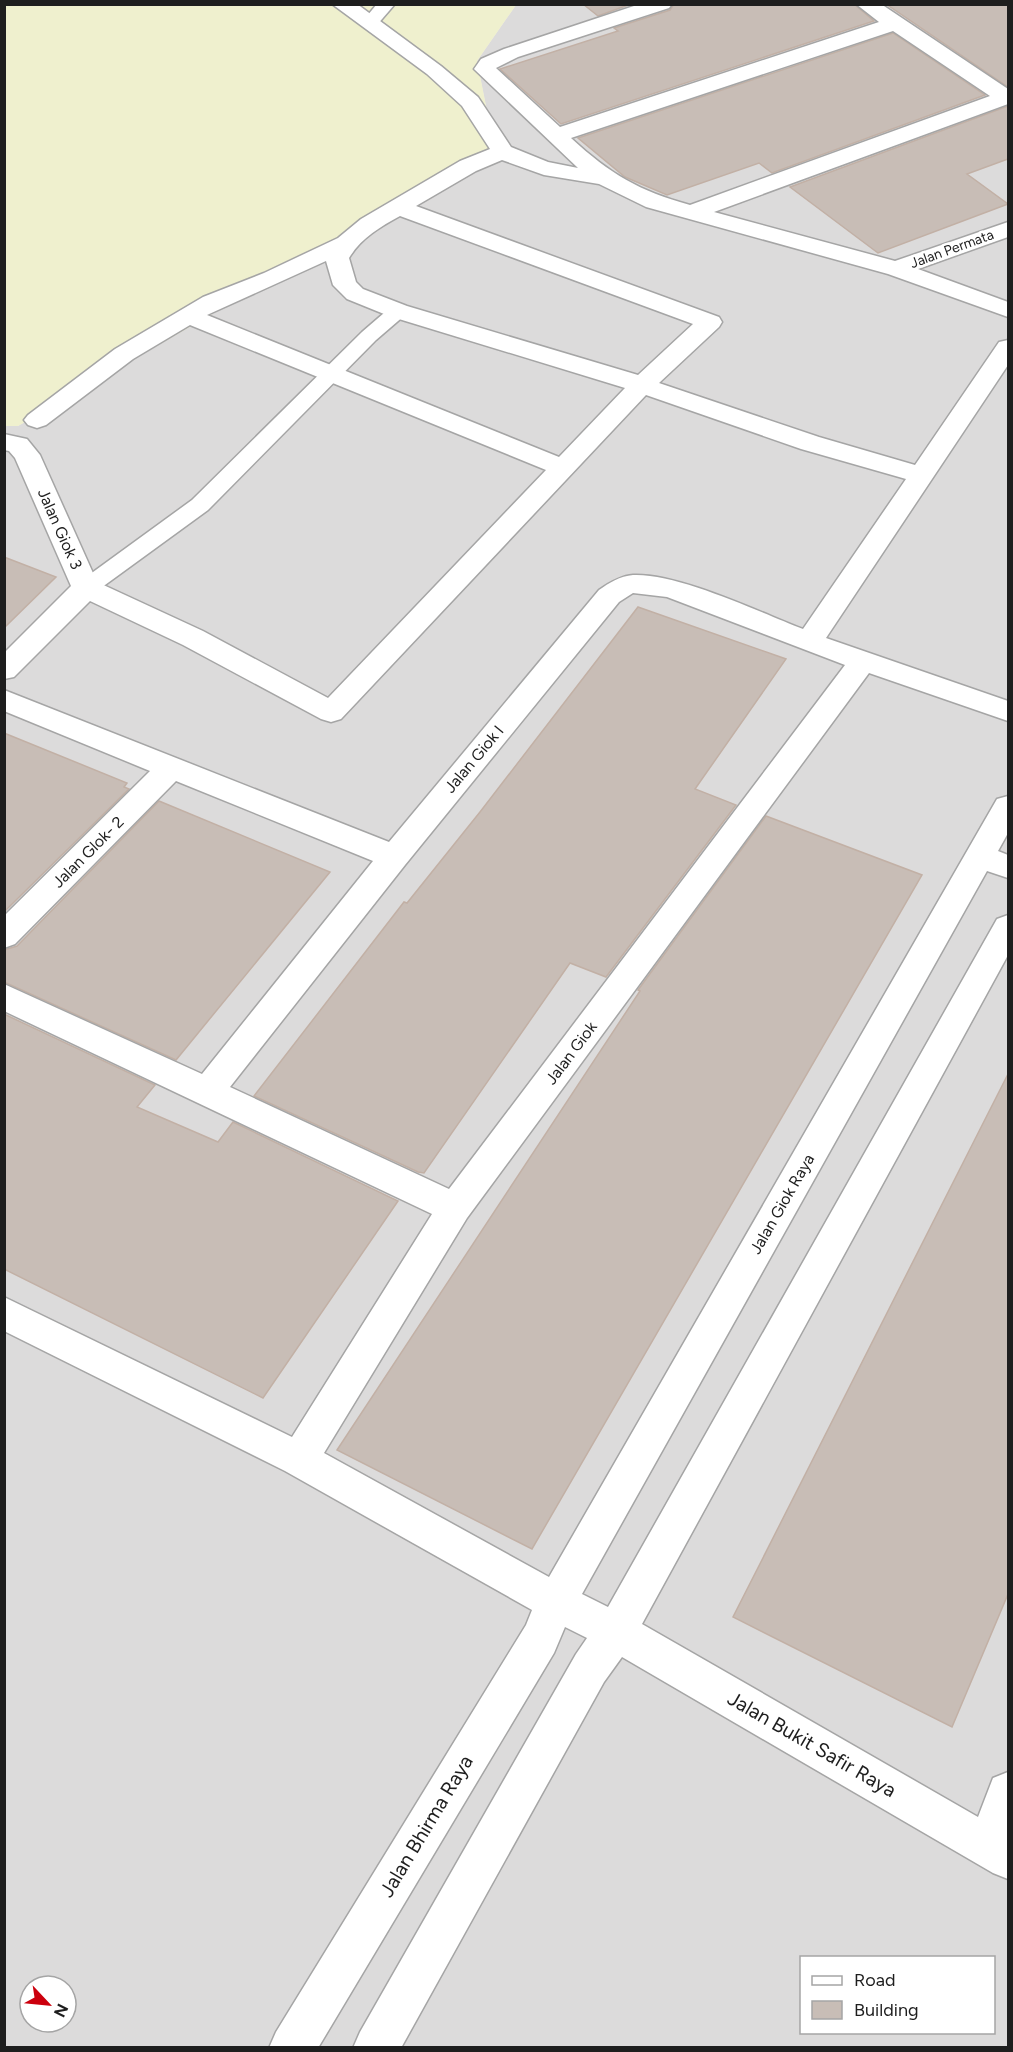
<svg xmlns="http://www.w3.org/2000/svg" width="1013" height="2052" font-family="Figtree,sans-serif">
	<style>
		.residential { fill: #dcdbdb; fill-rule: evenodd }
		.farmland { fill: #eff0ce }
		.building { fill: #c8bdb6; stroke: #c2b0a5; stroke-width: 1.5 }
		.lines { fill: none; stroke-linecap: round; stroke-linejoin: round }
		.lane-casing { stroke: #a5a5a5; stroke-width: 3 }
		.street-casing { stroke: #a5a5a5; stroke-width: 3 }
		.lane { fill: #fff; fill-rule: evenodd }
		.street { fill: #fff; fill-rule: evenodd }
		.labels { text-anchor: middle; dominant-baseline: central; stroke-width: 5; stroke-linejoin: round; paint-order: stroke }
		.far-street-label { font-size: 14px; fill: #1e1e1e; stroke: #fff }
		.street-label { font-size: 16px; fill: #1e1e1e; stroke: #fff }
		.near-street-label { font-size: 20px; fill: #1e1e1e; stroke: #fff }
	</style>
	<rect width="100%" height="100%" fill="#f0ebe4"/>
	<path class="residential" d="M516,5H1008V2047L5,2048V426H18L495,151L477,61ZM802,1958H994V2032H802ZM30,1986H66V2022H30Z"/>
	<path class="farmland" d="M5,5H516L477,61L495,151L18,426H5Z"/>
	<g class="building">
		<path d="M583,4H631L598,16Z"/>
		<path d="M674,4H854L874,21L561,124L500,69L618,31L614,28L670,10Z"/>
		<path d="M886,4H1008V87Z"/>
		<path d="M893,33L985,95L772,173L759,163L667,195L625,177L578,138Z"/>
		<path d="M1008,106V159L967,174L1008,204L878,253L790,187Z"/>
		<path d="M4,557L56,577L4,628Z"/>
		<path d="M638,607L786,659L695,789L736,805L606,977L570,963L424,1173L418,1172L254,1096L404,902L407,903L480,812Z"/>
		<path d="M4,733L127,783L124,787L129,789L4,912Z"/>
		<path d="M159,801L330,872L176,1060L4,982V950L17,946Z"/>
		<path d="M766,816L922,875L532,1549L337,1450L640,991L638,990Z"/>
		<path d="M4,1014L155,1085L137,1107L218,1142L233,1122L398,1201L263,1398L4,1269Z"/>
		<path d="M1008,1074V1594L952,1727L733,1617Z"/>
	</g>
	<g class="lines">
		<defs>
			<g id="lane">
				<path d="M377,4H395L376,26H364L362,22Z"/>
				<path d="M398,305L405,307L408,311L405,315L376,340L208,510L94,593L86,595L78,593L75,588L78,583L192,500L362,332L391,307Z"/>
			</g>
			<path id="street" d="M332,4H357L441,66L478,97L511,147L548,162L578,168L474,69L481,59L504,49L640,4H672L669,8L518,57L496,68L560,127L879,22L856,4H881L1008,89V104L714,212L895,261L1008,222V237L918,269L1008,302V317L888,274L646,207L599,184L544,175L502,160L476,171L416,206L719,317L722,322L719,327L659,383L819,437L915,465L999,342L1008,340V365L826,638L1008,701V721L869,673L467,1218L324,1453L549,1577L997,799L1008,796V833L998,851L1008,855V878L987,871L582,1594L608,1607L997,919L1008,915V955L642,1624L978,1817L993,1778L1008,1772V1879L993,1873L622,1657L604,1682L401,2048H353L360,2032L576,1654L587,1638L565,1627L554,1653L318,2048H269L276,2032L526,1625L532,1610L285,1471L4,1331V1297L292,1437L432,1214L4,1011V984L202,1074L373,861L176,781L15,944L4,948V916L150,771L4,711V690L389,842L599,590C609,583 620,576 633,575C678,573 759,612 803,629L906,479L801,449L646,395L341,719L331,722L321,719L183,645L90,601L14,677L4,679V653L71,586L15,458L9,451L4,450V434L27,439L40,455L97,582L203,631L328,698L546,470L190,325L133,359L46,425L37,428L28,425L24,420L28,415L115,349L203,297L264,273L338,238L361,219L460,161L490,149L462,106L427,74ZM893,31L990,96L690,205C639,191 610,174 571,138ZM400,216L693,324L638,375L407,306L363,289L356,282L349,258C361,238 380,227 400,216ZM326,261L333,285L347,299L389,316L625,388L559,457L207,315ZM633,593L667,597L845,665L449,1189L230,1087L405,865L619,602Z"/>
		</defs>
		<use href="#lane" class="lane-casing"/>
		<use href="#street" class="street-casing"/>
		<use href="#lane" class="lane"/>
		<use href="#street" class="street"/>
	</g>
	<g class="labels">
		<g class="far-street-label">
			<text transform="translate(952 249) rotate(-20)">Jalan Permata</text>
		</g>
		<g class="street-label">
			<text transform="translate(60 529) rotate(66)">Jalan Giok 3</text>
			<text transform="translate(474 759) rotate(-50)">Jalan Giok I</text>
			<text transform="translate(88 852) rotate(-45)">Jalan Glok- 2</text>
			<text transform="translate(571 1053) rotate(-53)">Jalan Giok</text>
			<text transform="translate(782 1204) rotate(-60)">Jalan Giok Raya</text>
		</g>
		<g class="near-street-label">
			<text transform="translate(812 1744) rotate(30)">Jalan Bukit Safir Raya</text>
			<text transform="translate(426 1826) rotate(-59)">Jalan Bhirma Raya</text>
		</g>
	</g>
	<rect width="1013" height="2052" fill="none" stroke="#1e1e1e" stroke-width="12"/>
	<rect x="800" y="1956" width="195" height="78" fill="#ffffff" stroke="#a5a5a5" stroke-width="1.5"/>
	<rect x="812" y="1976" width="30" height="9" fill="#ffffff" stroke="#a5a5a5" stroke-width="1.5"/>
	<text x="854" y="1986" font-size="18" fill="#1e1e1e">Road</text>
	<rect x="812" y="2001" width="30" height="18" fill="#c8bdb6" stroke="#a5a5a5" stroke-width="1.5"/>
	<text x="854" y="2016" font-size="18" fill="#1e1e1e">Building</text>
	<g transform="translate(48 2004) rotate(116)"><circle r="28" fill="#ffffff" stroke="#a5a5a5" stroke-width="1.5"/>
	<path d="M0-4.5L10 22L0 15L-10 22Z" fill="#cc000d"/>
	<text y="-9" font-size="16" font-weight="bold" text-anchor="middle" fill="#1e1e1e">N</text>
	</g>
</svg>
